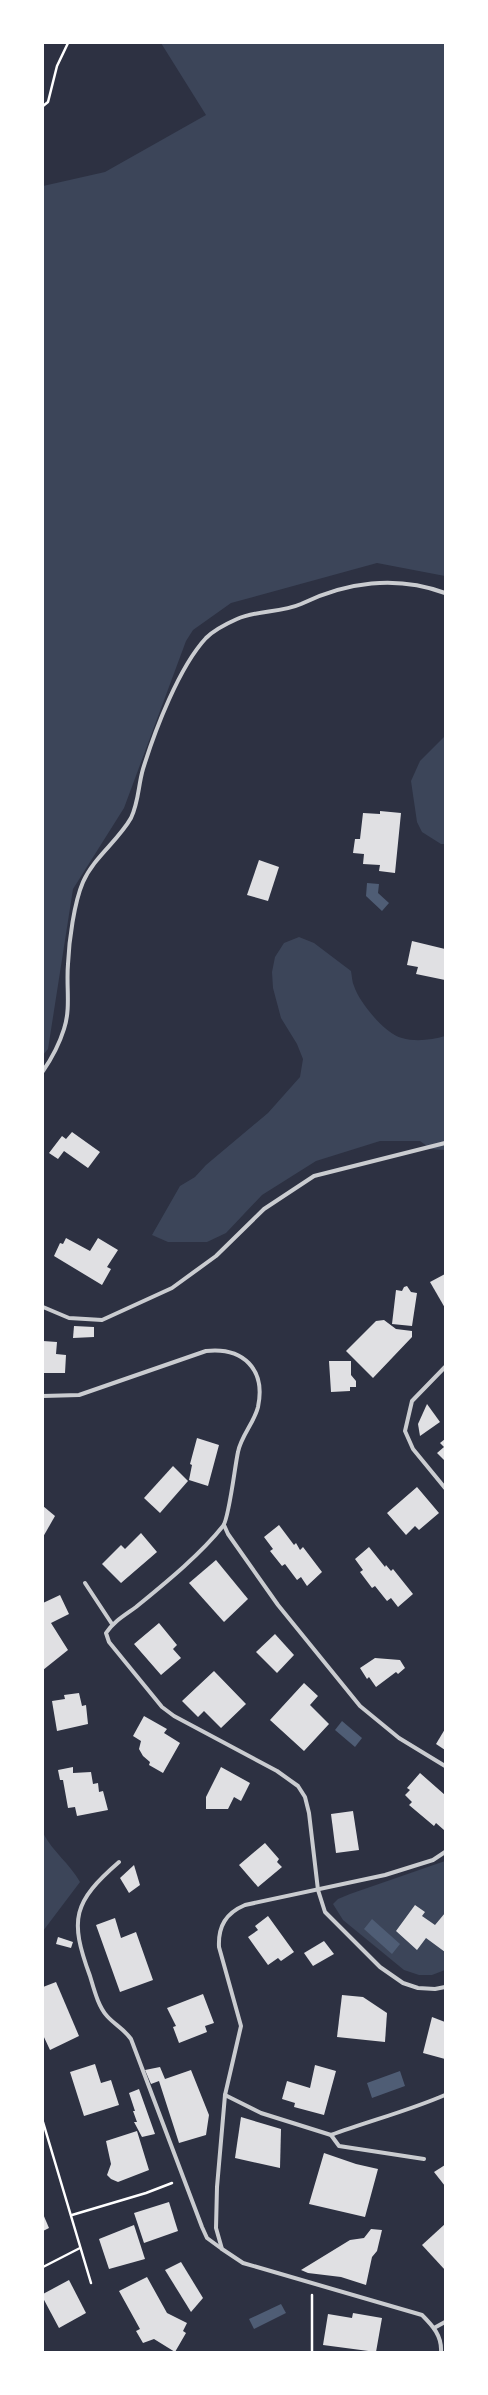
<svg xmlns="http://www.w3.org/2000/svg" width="488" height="2395" font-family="'DM Sans',sans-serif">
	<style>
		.green { fill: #3c4559 }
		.water { fill: #4f5d75 }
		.building { fill: #e0e0e3 }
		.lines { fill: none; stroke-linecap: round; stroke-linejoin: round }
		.path { stroke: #fff; stroke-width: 2.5 }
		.minor { stroke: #caccd0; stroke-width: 4 }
	</style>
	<rect width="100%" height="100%" fill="#2d3142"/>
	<g class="green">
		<path d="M161,43H445V576L377,563L231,603L193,630L186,641L124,808L73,889L48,1049L43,1055V186L105,172L206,115Z"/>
		<path d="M445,736V844H441L422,832L417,822L411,781L420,761Z"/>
		<path d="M299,937L314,943L351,971C352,976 352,982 354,986C359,1002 385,1034 402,1038C415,1042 432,1040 445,1036V1150L431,1149L420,1141H380L316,1161L262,1195L226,1233L207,1242H168L152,1235L180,1186L195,1177L206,1165L268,1113L300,1077L303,1059L297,1044L281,1018L273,988L272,972L275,957L284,943Z"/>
		<path d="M43,1833C53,1852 70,1864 80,1882L43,1931Z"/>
		<path d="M445,1861V1970L432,1975H419L404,1970L343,1920L333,1904L338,1899L350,1894Z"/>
	</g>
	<g class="water">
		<path d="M367,883L379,884L378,893L389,903L382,911L366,896Z"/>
		<path d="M342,1721L362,1738L355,1747L335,1730Z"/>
		<path d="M372,1919L400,1944L392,1954L364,1929Z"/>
		<path d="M400,2071L405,2086L372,2098L367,2083Z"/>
		<path d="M281,2304L286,2313L254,2329L249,2319Z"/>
	</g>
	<g class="building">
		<path d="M380,811L401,813L395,873L379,871L380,865L363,864L364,854L353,853L355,839H360L363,813L380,814Z"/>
		<path d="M259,860L279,867L268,901L247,895Z"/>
		<path d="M412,941L445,949V980L416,974L418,967L407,965Z"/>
		<path d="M72,1132L100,1152L88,1168L64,1151L58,1159L49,1153L62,1136L66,1139Z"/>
		<path d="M66,1238L90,1251L98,1238L118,1250L107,1267L111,1269L102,1285L54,1256L60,1243L63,1244Z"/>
		<path d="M445,1274V1308L430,1282Z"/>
		<path d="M407,1286L411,1292L417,1293L412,1326L392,1324L396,1290L402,1291L404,1287Z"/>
		<path d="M384,1320L396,1329L412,1331V1337L373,1378L346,1351L376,1321Z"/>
		<path d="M74,1326L94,1327V1337L73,1338Z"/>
		<path d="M43,1341L57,1342L56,1354L66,1355L65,1373H43Z"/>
		<path d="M329,1361H351V1375L356,1381V1387H350V1391L331,1392Z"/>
		<path d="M427,1404L440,1422L420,1436L418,1424Z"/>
		<path d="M197,1438L219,1445L208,1486L189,1480L192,1465L190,1464Z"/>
		<path d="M445,1439V1461L437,1453L444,1447L440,1443Z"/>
		<path d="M173,1466L188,1481L160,1513L144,1498Z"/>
		<path d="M417,1487L439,1513L419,1530L415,1526L406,1535L387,1513Z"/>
		<path d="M43,1506L55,1516L43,1537Z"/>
		<path d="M279,1525L294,1545L296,1543L300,1550L303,1547L322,1572L307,1586L301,1577L297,1580L285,1564L282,1566L270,1551L273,1549L264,1537Z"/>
		<path d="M141,1533L157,1552L121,1583L102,1564L121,1545L125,1549Z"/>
		<path d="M369,1547L385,1567L386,1565L391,1571L393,1569L413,1594L398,1607L391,1598L387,1601L375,1586L372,1588L360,1572L363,1570L355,1559Z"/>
		<path d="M216,1560L248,1599L224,1622L189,1583Z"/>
		<path d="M60,1595L69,1614L51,1623L68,1650L43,1670V1603Z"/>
		<path d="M159,1623L177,1645L173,1649L181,1658L161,1675L134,1644Z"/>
		<path d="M275,1634L294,1655L277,1673L256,1652Z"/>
		<path d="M375,1658L400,1660L405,1668L398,1674L396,1672L376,1687L369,1677L367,1679L360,1668Z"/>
		<path d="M214,1671L246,1704L221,1728L204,1711L198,1717L182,1701Z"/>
		<path d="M304,1683L318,1696L310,1705L329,1724L304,1751L270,1720Z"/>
		<path d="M79,1693L82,1706L86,1705L88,1724L57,1731L52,1701L65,1699L64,1695Z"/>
		<path d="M144,1716L167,1729L164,1733L180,1743L163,1773L149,1765L150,1762L143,1756L139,1749L141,1741L133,1736Z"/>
		<path d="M445,1729V1750L436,1744Z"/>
		<path d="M73,1767V1773L91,1772L93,1784L98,1783L99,1792L103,1791L108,1810L77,1816L75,1807L68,1808L63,1780H60L58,1770Z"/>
		<path d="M221,1767L250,1783L241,1801L234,1797L228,1809H206V1797Z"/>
		<path d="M420,1773L445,1795L444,1830L436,1823L434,1826L409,1805L412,1802L405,1795L410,1790L407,1788Z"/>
		<path d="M353,1811L359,1850L336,1853L331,1814Z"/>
		<path d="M265,1843L279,1859L277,1862L282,1867L258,1887L239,1865Z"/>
		<path d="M134,1865L140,1885L129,1893L120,1878Z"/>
		<path d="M415,1905L425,1912L422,1916L435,1925L445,1913V1952L426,1938L417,1950L396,1931Z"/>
		<path d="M268,1916L294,1952L281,1961L278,1958L268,1965L248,1937L258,1930L255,1926Z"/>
		<path d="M115,1918L121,1938L136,1932L153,1980L120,1992L96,1925Z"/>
		<path d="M58,1937L73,1942L71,1948L56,1944Z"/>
		<path d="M324,1941L334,1954L313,1966L304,1953Z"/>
		<path d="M56,1982L79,2036L50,2050L43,2035V1987Z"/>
		<path d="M203,1994L214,2023L205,2026L207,2032L179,2043L173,2027L176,2026L167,2008Z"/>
		<path d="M342,1995L363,1997L387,2013L385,2042L337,2037Z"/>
		<path d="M432,2017L445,2022V2059L423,2053Z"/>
		<path d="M95,2064L101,2083L111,2080L119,2105L84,2116L70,2072Z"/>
		<path d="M315,2065L336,2071L324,2115L294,2107L295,2103L282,2099L287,2081L310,2088Z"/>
		<path d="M160,2067L165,2079L191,2070L209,2115L206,2135L179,2143L159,2081L151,2084L145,2070Z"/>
		<path d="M139,2089L155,2134L142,2137L134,2122H137L133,2111H135L129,2093Z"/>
		<path d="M241,2117L281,2129L280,2168L235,2158Z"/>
		<path d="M137,2131L149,2170L118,2182L111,2179L107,2175L111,2164L106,2141Z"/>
		<path d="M324,2153L356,2164L378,2169L365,2217L309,2204Z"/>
		<path d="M445,2165V2186L434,2172Z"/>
		<path d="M169,2202L178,2231L144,2243L134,2213Z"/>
		<path d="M43,2214L49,2228L43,2231Z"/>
		<path d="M445,2224V2270L422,2245Z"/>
		<path d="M134,2225L145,2259L109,2269L99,2239Z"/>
		<path d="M371,2229L382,2230L377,2251L372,2257L366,2285L341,2277L308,2273L301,2270L350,2240L364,2238Z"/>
		<path d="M181,2262L203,2298L191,2312L165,2270Z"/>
		<path d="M147,2277L167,2313L187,2323L183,2331L186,2333L175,2352L154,2339L143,2343L136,2331L140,2329L119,2291Z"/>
		<path d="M69,2280L86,2313L59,2328L43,2298V2294Z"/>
		<path d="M353,2313L382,2318L376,2352L323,2345L328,2314L352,2318Z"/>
	</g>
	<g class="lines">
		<g class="path">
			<path d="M43,106L48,102L57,66L68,43"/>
			<path d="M43,2122L91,2283"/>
			<path d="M72,2215L146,2193L172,2183"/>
			<path d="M43,2267L80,2248"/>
			<path d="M312,2352V2295"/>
		</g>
		<g class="minor">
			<path d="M43,1071C52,1058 59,1045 64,1029C71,1008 66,986 68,964C69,941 74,903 83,882C94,857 118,841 131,818C139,801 138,786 143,769C155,730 179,667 206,638C213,631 228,623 237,619C256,610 281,613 301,604C346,582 396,575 445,593"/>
			<path d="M43,1307L69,1318L102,1320L172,1288L216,1256L264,1209L314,1176L445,1143"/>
			<path d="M445,1367L412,1401L405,1431L413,1449L445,1488"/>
			<path d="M43,1396L79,1395L206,1351C243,1347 266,1369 258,1407C254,1423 241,1436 238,1452C235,1465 229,1519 223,1526C200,1555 164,1584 136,1607C125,1615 114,1621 106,1633L109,1642L162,1707L174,1716L277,1771L298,1786L305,1797L309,1813L318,1890L325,1912L380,1967L403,1983L418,1988L435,1989L445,1987"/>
			<path d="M224,1525L228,1534L278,1605L360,1706L399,1738L445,1766"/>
			<path d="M85,1583L112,1624"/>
			<path d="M119,1862C73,1902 69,1919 90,1976C94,1989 98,2006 107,2016C115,2025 123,2028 131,2039L202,2227L207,2238L222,2249"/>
			<path d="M225,2095L261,2113L331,2135L339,2146L424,2159"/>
			<path d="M331,2135C369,2121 408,2111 445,2095"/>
			<path d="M434,2328L445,2322"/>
			<path d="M441,2352C442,2336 433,2326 422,2315L243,2263L222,2249L216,2228L217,2187L225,2095L241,2026L219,1947C218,1926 226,1913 245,1905L385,1875L433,1860L445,1852"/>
		</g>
	</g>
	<rect width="488" height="2395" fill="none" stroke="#ffffff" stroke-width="88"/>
</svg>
